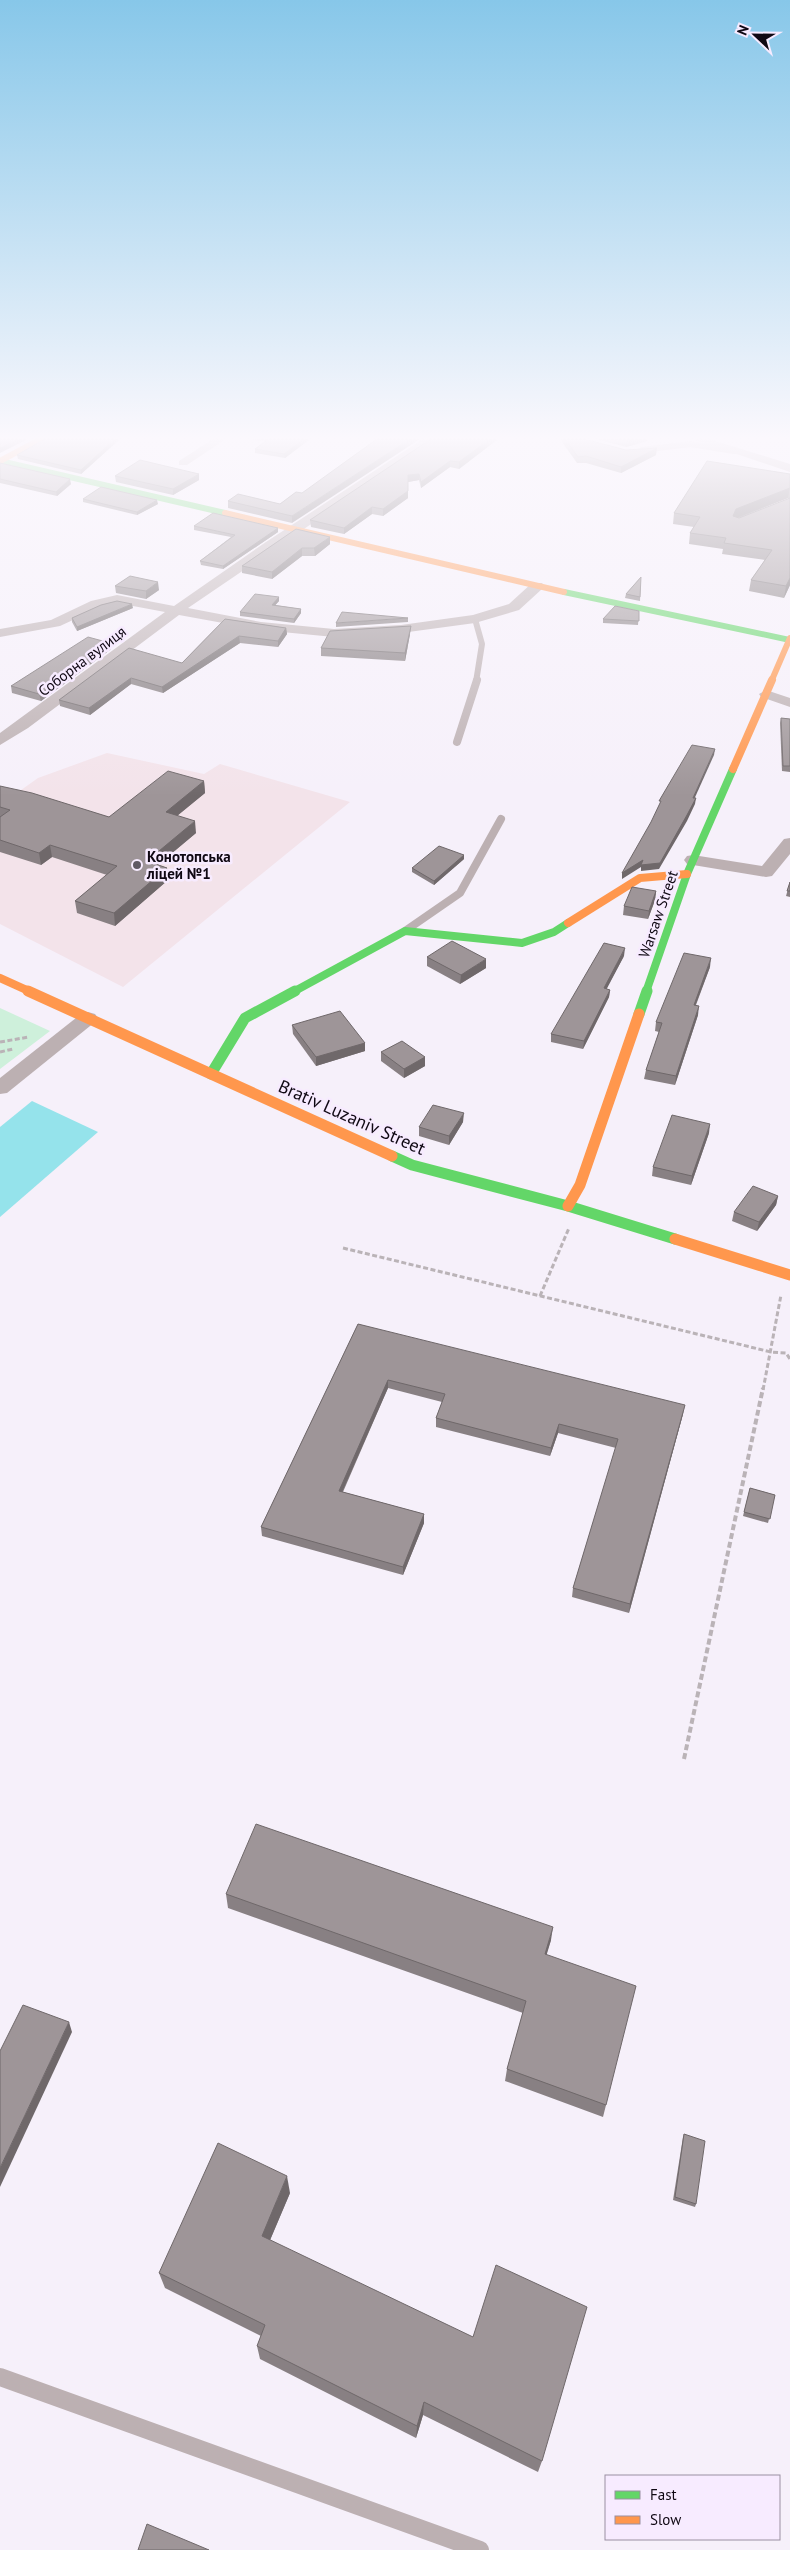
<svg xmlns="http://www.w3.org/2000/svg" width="790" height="2550" font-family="'PT Sans',sans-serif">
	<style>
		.education { fill: #f3e3ea }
		.green { fill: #cef0db }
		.water { fill: #95e3eb }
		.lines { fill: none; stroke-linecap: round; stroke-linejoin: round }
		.path-far1 { stroke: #bab3b7; stroke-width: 3; stroke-dasharray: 5 2.5; stroke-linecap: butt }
		.path { stroke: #bab3b7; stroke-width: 4; stroke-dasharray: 6 3; stroke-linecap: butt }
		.lane-far2 { stroke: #bcb0b2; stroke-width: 6 }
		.lane-far1 { stroke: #bcb0b2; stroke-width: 8 }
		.lane { stroke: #bcb0b2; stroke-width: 18 }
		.street { fill: #bcb0b2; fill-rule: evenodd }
		.fast-far2 { stroke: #63d668; stroke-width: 6 }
		.fast-far1 { stroke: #63d668; stroke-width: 8 }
		.fast { stroke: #63d668; stroke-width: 11 }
		.slow-far2 { stroke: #ff974d; stroke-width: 6 }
		.slow-far1 { stroke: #ff974d; stroke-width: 8 }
		.slow { stroke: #ff974d; stroke-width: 11 }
		.wall { fill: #888083; fill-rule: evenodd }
		.shaded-wall { fill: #6f686a }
		.building { fill: #9e9598; stroke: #6f686a }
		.poi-dot { fill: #605964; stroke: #f7ebff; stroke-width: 2 }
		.labels { text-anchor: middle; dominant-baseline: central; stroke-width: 5; stroke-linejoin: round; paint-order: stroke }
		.far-street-label { font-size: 15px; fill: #0f0813; stroke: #f7ebff }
		.far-poi-label { font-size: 15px; font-weight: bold; fill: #0f0813; stroke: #f7ebff; text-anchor: start }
		.street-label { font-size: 18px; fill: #0f0813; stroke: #f7ebff }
	</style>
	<rect width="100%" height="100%" fill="#f6f0fa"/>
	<path class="education" d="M107,753L204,774L220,764L350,802L123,987L0,924V805L38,778Z"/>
	<path class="green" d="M0,1008L50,1031L0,1069Z"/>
	<path class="water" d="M32,1101L98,1132L0,1217V1127Z"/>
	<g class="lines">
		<g class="path-far1">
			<path d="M0,1042L29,1037"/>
			<path d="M0,1052L13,1049"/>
			<path d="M343,1248L771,1352L786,1353L790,1359"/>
			<path d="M540,1296L569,1228"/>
			<path d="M763,1390L781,1295"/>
		</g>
		<path class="path" d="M684,1759L763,1388"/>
		<g class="lane-far2">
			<path d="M642,450L690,444L734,451"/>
			<path d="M475,619L482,644L476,682"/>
		</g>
		<g class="lane-far1">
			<path d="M457,742L477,680"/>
			<path d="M405,931L460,893L501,819"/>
		</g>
		<path class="lane" d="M0,2377L480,2550"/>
		<g class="street">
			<path d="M213,439H226L187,465H179V461Z"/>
			<path d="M423,439H436L188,608L261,622L334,629L401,625L473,615L509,604L532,583H542L544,586L542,589L519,610L475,623L401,633L334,637L261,630L179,615L28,728L0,745V733L165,612L117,603L101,607L60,626L0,637V629L51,620L91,601L117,595L174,606L266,542Z"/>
			<path d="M692,439H709L790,464V472Z"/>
			<path d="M766,690L790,698V707L761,697L759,694Z"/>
			<path d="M790,838V854L772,876L766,877L693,865L687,864L684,860L687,856L693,855L762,866L784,839Z"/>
			<path d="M88,1012L95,1014L98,1018L95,1022L7,1093L0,1094V1078L81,1014Z"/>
		</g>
		<g class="fast-far2">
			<path d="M0,461L225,513"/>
			<path d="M564,592L790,640"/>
		</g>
		<g class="fast-far1">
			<path d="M293,992L405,931L522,943L554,932L568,923"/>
			<path d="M646,992L687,874L733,769"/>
		</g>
		<g class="fast">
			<path d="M639,1014L647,991"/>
			<path d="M211,1074L245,1018L295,991"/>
			<path d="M392,1156L412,1165L568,1206L675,1239"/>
		</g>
		<g class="slow-far2">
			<path d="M0,461L41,439"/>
			<path d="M225,513L564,592"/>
			<path d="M771,682L790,638"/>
		</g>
		<g class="slow-far1">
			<path d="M733,769L772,680"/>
			<path d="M568,923L640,878L687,874"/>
			<path d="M0,978L31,992"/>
		</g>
		<g class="slow">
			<path d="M28,991L392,1156"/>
			<path d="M568,1206L580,1185L639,1014"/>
			<path d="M675,1239L790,1275"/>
		</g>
	</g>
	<g class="wall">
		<path d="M45,439H120L81,474L18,459L17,455Z"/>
		<path d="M249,439H310L285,458L255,453V449L265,441Z"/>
		<path d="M498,439L459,469L450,467L421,488L419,480L408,482V498L383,516L372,514L344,534L311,527L310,520Z"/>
		<path d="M560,439H584L626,450L656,455L621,473L586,463H577Z"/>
		<path d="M596,439H647V441L626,447Z"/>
		<path d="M0,463L71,484L57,496L0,483Z"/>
		<path d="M790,474V585L784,598L749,591L751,580L765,560L722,554L723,549L689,544L690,533L694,527L673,524L674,513ZM788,498L790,499L739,518Z"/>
		<path d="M115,476L199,480L173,495L116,482Z"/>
		<path d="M296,492L292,523L228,508V501L280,504Z"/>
		<path d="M83,499L158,504L137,515L83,502Z"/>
		<path d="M194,526L278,532L223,569L201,565L200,561L231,537L194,530Z"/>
		<path d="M296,529L330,544L315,556H302L272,579L242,573V566Z"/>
		<path d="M641,577L640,601L625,598L626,594Z"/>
		<path d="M115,586L159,590L146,599L116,593Z"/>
		<path d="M279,597V601L275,605L301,609V613L294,623L240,616V612Z"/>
		<path d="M133,608L77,631L72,622V618Z"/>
		<path d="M639,611L638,625L603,623V619Z"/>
		<path d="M408,618V622L336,627V623Z"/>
		<path d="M225,619L286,628L287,634L278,647L240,643L163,693L131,684L90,715L60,706L59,700L182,663Z"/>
		<path d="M410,634L405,661L321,656V648Z"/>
		<path d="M111,649L41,701L12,693L11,686Z"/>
		<path d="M781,718L790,719V772L782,771L780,723Z"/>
		<path d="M204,781L205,793L177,816L196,833L158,865L167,868L168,880L115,926L77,913L75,901L107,875L52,857L41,865L0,852V786L109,817Z"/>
		<path d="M464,855V859L434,885L412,872V868Z"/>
		<path d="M790,882V897L786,896Z"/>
		<path d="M656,891L655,900L648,919L623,915L624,906Z"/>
		<path d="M624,956L606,989L610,990L609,997L583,1049L551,1042V1034Z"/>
		<path d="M427,957L486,968L460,984L427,966Z"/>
		<path d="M710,967L696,1005L698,1015L675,1085L644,1079L646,1070L659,1032L655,1031L656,1022Z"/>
		<path d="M292,1025L365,1043V1051L316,1066L293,1034Z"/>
		<path d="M381,1052L425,1057V1066L404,1078L381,1061Z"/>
		<path d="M463,1122L449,1145L419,1136V1127Z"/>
		<path d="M709,1133L691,1185L652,1176L653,1167Z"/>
		<path d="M778,1196L776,1205L757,1231L732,1221L734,1212Z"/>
		<path d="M358,1324L683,1414L629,1613L572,1597L573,1588L616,1448L558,1433L550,1456L436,1427V1418L442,1402L388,1388L343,1492L424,1514V1523L403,1575L262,1536L261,1527Z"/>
		<path d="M750,1488L775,1495L768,1523L743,1516Z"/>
		<path d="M226,1894L551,1940L546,1955L606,2105L603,2117L505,2081L507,2069L523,2013L228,1908Z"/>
		<path d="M684,2134L696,2204L695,2207L673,2200L683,2137Z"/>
		<path d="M290,2193L270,2240L542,2461L538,2472L423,2415L416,2438L260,2359L257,2346L261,2336L165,2288L159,2273Z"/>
	</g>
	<g class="shaded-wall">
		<path d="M19,439H28L0,453V448Z"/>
		<path d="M115,439H120L81,474V470Z"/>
		<path d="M304,439H310L285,458L284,454Z"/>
		<path d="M410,439H420L292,523V516Z"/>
		<path d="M490,439H498L459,469V462Z"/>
		<path d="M633,439H647V441L626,447L627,440Z"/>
		<path d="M657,448L656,455L621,473V467Z"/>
		<path d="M450,461V467L421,488V482Z"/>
		<path d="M199,474V480L173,495V489Z"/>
		<path d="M419,474V480L408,482V475Z"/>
		<path d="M70,479L71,484L57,496L56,492Z"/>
		<path d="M790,488L788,498L734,519L733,516L736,509Z"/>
		<path d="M408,491V498L383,516V509Z"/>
		<path d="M157,500L158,504L137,515V512Z"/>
		<path d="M372,507V514L344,534V528Z"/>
		<path d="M278,528V532L223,569V566Z"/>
		<path d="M330,537V544L315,556L314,548Z"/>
		<path d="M302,548V556L272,579V572Z"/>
		<path d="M790,578V585L784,598L786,586Z"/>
		<path d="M158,582L159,590L146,599V591Z"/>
		<path d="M279,597V601L272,609V605Z"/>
		<path d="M132,604L133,608L77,631V627Z"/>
		<path d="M301,609V613L294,623V619Z"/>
		<path d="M411,626L410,634L405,661V653Z"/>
		<path d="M286,628L287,634L278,647V641Z"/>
		<path d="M239,636L240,643L163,693L162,687Z"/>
		<path d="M110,643L111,649L41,701L39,694Z"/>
		<path d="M131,678V684L90,715L89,708Z"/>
		<path d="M715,749L714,755L692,804L693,798Z"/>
		<path d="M204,781L205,793L167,824L166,812Z"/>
		<path d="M696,798L695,804L687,821L659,869L641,871V867L622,879V873Z"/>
		<path d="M195,821L196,833L148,873L147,861Z"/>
		<path d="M50,845L52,857L41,865L39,853Z"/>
		<path d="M464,855V859L434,885V881Z"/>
		<path d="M167,868L168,880L115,926L114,913Z"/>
		<path d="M656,891L655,900L648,919L649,911Z"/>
		<path d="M625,948L624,956L603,996L604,988Z"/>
		<path d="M711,958L710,967L692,1014L694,1005Z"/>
		<path d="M486,959V968L460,984L461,975Z"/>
		<path d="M610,990L609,997L583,1049L584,1041Z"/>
		<path d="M699,1006L698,1015L675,1085L676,1076Z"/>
		<path d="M365,1043V1051L316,1066V1057Z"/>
		<path d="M425,1057V1066L404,1078V1069Z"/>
		<path d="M464,1113L463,1122L449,1145V1136Z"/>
		<path d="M710,1124L709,1133L691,1185L692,1176Z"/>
		<path d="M778,1196L776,1205L757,1231L759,1222Z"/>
		<path d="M388,1380V1388L339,1499V1491Z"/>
		<path d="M685,1405L683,1414L629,1613L630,1604Z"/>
		<path d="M559,1424L558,1433L550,1456L551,1448Z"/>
		<path d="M424,1514V1523L403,1575V1567Z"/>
		<path d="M553,1927L551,1940L543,1967L545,1954Z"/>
		<path d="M69,2022L72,2032L0,2187V2168Z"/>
		<path d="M287,2176L290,2193L265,2252L262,2236Z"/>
		<path d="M424,2402L423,2415L416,2438L417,2426Z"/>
	</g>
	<g class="building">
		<path d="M0,439H19L0,448Z"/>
		<path d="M45,439H115L81,470L17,455Z"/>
		<path d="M269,439H304L284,454L255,449Z"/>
		<path d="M377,439H410L292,516L228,501L238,494L280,504L296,492L302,493Z"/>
		<path d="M431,439H490L459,462L450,461L421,482L419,474L408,475V491L383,509L372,507L344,528L310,520Z"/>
		<path d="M565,439H584L626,450L657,448L621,467L586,456L578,457Z"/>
		<path d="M620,439H633L627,440Z"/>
		<path d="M140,460L199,474L173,489L115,476Z"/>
		<path d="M707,461L790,474V488L736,509L733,516L739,518L790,498V578L786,586L751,580L772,550L724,543L726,538L690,533L700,517L674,513Z"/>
		<path d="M0,463L70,479L56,492L0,479Z"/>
		<path d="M101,487L157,500L137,512L83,499Z"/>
		<path d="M213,513L278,528L223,566L200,561L235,535L194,526Z"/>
		<path d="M296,529L330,537L314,548H302L272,572L242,566Z"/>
		<path d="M130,576L158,582L146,591L115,586Z"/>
		<path d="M641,577L640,597L626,594Z"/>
		<path d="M255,594L279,597L272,605L301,609L294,619L240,612Z"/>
		<path d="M117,601L132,604L77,627L72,618L101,605Z"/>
		<path d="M615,606L639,611V621L603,619Z"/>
		<path d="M342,612L408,618L336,623Z"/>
		<path d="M225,619L286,628L278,641L239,636L162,687L131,678L89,708L59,700L129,648L182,663Z"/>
		<path d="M411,626L405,653L321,648L330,631Z"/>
		<path d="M88,637L110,643L39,694L11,686Z"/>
		<path d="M781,718L790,719V766H783Z"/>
		<path d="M692,745L715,749L693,798H696L687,815L660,863L641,865L643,860L622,873L651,822L661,801H659Z"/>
		<path d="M168,771L204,781L166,812L195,821L147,861L167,868L114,913L75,901L117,866L50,845L39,853L0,840V817L10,810L0,807V786L32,793L109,817Z"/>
		<path d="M439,846L464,855L434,881L412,868Z"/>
		<path d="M790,882V891H787Z"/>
		<path d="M632,887L656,891L649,911L624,906Z"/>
		<path d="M452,941L486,959L461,975L427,957Z"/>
		<path d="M604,943L625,948L604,988L610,990L584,1041L551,1034Z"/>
		<path d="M684,953L711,958L694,1005L699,1006L676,1076L646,1070L662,1023L656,1022Z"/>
		<path d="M340,1011L365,1043L316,1057L292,1025Z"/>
		<path d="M402,1041L425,1057L404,1069L381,1052Z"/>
		<path d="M433,1105L464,1113L449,1136L419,1127Z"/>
		<path d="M672,1115L710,1124L692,1176L653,1167Z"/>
		<path d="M753,1186L778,1196L759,1222L734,1212Z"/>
		<path d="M358,1324L685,1405L630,1604L573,1588L618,1439L559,1424L551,1448L436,1418L445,1394L388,1380L339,1491L424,1514L403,1567L261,1527Z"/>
		<path d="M750,1488L775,1495L770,1519L744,1512Z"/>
		<path d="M256,1824L553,1927L545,1954L636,1986L606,2105L507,2069L526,2001L226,1894Z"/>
		<path d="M23,2005L69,2022L0,2168V2051Z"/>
		<path d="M684,2134L705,2141L696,2204L675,2197Z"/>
		<path d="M218,2143L287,2176L262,2236L473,2337L496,2265L587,2307L542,2461L424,2402L417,2426L257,2346L265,2325L159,2273Z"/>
		<path d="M147,2524L209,2550H138Z"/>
	</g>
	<linearGradient id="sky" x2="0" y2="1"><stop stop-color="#87c7e9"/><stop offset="0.55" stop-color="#fbf8fd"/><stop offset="1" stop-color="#fbf8fd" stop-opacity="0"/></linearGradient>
	<rect width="790" height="796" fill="url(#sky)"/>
	<circle class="poi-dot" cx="137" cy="865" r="5"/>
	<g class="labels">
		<g class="far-street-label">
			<text transform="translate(82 661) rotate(-37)">Соборна вулиця</text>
			<text transform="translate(658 914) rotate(-71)">Warsaw Street</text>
		</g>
		<g class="far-poi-label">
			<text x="147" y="856">Конотопська<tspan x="147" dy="17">ліцей №1</tspan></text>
		</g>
		<g class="street-label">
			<text transform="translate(352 1117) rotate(24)">Brativ Luzaniv Street</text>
		</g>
	</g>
	<rect x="605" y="2475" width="175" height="65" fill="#f7ebff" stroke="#9a90a1"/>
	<rect x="615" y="2491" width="25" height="8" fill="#63d668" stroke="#9a90a1"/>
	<text x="650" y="2500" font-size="15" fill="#0f0813">Fast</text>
	<rect x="615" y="2516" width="25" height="8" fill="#ff974d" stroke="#9a90a1"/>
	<text x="650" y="2525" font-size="15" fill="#0f0813">Slow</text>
	<g transform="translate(755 35) rotate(292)" stroke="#f7ebff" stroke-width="4" paint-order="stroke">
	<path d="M0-4L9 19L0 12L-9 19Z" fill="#0f0813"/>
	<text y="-8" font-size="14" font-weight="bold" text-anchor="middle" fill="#0f0813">N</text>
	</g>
</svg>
